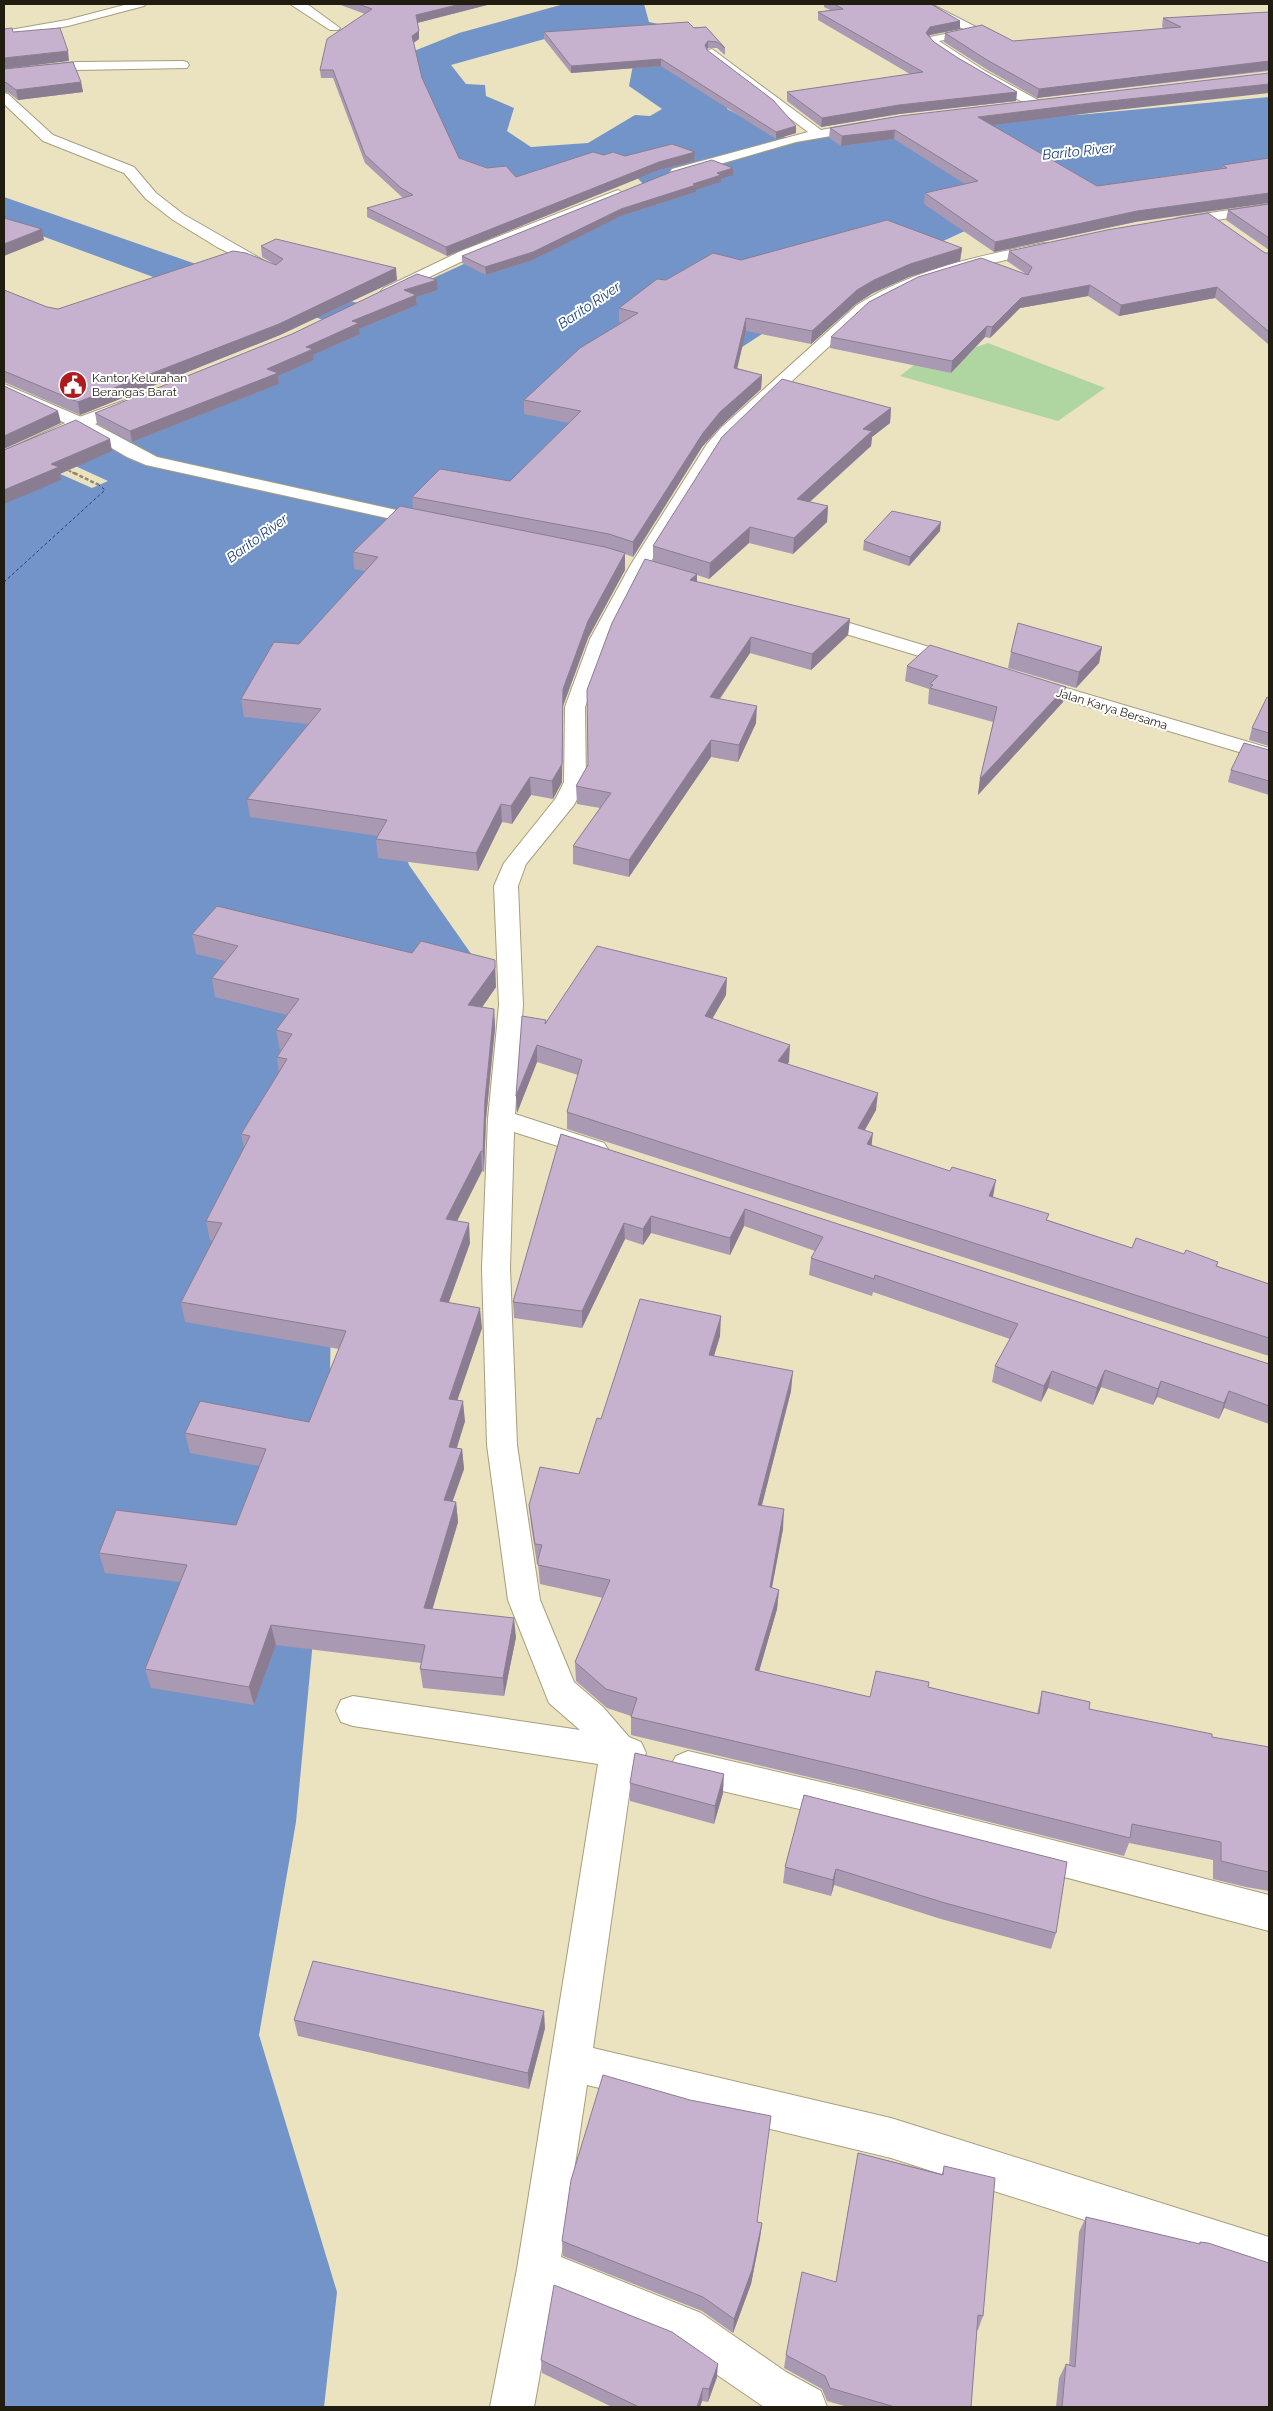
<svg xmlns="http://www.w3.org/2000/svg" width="1273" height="2411" font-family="Raleway,sans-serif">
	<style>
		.green { fill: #afd5a1 }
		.water { fill: #7394c8; fill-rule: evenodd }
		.pier { fill: #ebe3c0 }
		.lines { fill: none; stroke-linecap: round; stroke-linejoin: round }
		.river { fill: #7394c8; fill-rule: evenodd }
		.ferry { stroke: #163e7e; stroke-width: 1; stroke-dasharray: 3 2.5; stroke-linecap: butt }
		.minor-casing { stroke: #a69e7d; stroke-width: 2 }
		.tertiary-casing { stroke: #a69e7d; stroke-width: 2 }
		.primary-casing { stroke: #a69e7d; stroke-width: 2 }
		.path-far1 { stroke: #8e8970; stroke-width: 2; stroke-dasharray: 3 1; stroke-linecap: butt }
		.path { stroke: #8e8970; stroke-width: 2.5; stroke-dasharray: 4 2; stroke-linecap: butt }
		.minor { fill: #fff; fill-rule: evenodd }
		.tertiary { fill: #fff; fill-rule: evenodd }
		.primary { fill: #fff; fill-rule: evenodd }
		.wall { fill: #aa99b2 }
		.shaded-wall { fill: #8b7d91 }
		.building { fill: #c6b2cf; stroke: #8b7d91 }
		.labels { text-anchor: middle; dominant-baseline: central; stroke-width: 4; stroke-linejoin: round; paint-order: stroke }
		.far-poi-label { font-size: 12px; fill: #201d10; stroke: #fff; text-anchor: start }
		.far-street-label { font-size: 12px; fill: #201d10; stroke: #fff }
		.far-water-label { font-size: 14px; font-style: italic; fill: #163e7e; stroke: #fff }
	</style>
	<rect width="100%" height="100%" fill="#ebe3c0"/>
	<path class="green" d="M988,343L1105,388L1058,421L900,376L914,365L951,373L976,347Z"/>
	<path class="water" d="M564,4H644L649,22L682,29L736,87L727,109L782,136L799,140L947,118L1078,115L1269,97V170L1017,207L813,301L733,353L391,812L409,865L481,968L332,1265L328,1480L296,1822L259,2035L337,2292L324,2407H4V476L570,215L646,187L625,165L551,177L480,180L412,156L404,55L459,33ZM548,38L633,65L629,86L662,109L650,116L635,115L588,143L531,147L507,131L514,108L486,96L485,85L466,84L451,65Z"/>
	<path class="pier" d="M47,453L108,481L92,488L31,461Z"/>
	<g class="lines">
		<path class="river" d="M4,197L216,271L294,284L457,333L463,342L457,351L441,355L274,305L194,292L4,222Z"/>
		<path class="ferry" d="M4,582L105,490L99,485"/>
		<defs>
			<g id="minor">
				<path d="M290,4H307L340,28L338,30H330Z"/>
				<path d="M918,4H931L980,29V33L939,41L985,71L1038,100L1040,103L1038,106H1030C1005,92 942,62 927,41L930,37L965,30Z"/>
				<path d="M712,49L821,130L866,122L872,126L866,130L796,142L682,175H672L670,172L672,169L808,132L708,56L706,53L708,50Z"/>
				<path d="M183,61L187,62L189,65L187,68L77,70L4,78V70L77,62Z"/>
				<path d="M4,93L8,94L53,135L134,167L156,193L183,214L275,267L268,271L263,270L217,247L173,220L146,199L124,173L43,141L4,104Z"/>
				<path d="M618,190L625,194L623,197L471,257L394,294L389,296L381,291L384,288L461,251Z"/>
				<path d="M1269,204V212L1177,226L1170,222L1177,218Z"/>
				<path d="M1044,243L1049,244L1051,247L1049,250C983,266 926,274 867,311L733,436L720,451L648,566L610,639L585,707L586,782L574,805L526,864L518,886L523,1005L515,1114L604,1143L608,1149L604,1155L595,1158L514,1132L510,1268L517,1445L540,1600L574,1682L603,1707L629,1737L641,1742L646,1753L641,1764L633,1767L593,2048L891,2118L1269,2237V2279L891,2158L587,2085L561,2257L701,2313L786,2372L821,2391L827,2407H764L672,2344L554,2296L534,2407H490L517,2269L598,1764L353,1726L341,1722L336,1711L341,1700L353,1696L580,1730L549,1703L508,1600L487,1445L482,1268L488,1119L499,1005L494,886L504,863L556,798L564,782L565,707L590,639L630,566L707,444L721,428L857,305C914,269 978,256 1044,243Z"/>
				<path d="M131,398L137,399L139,403L137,407L95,424L157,457L428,517L434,518L437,522L434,526L428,527L146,465L127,457L81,430L4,462V451L74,419Z"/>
				<path d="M813,612L966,658L969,662L966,666L959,668L806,622L803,618L806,614Z"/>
				<path d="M1029,677L1269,748V761L1022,687L1019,683L1022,679Z"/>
				<path d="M688,1751L859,1791L1269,1895V1931L859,1823L688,1783L676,1778L670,1767L676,1756Z"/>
			</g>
			<path id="tertiary" d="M4,384L86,419L88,423L86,427H74L4,395Z"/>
			<path id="primary" d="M128,4H146L144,6L68,26L4,37V31L67,20Z"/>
		</defs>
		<use href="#minor" class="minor-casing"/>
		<use href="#tertiary" class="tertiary-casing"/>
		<use href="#primary" class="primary-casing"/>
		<path class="path-far1" d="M65,469L76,474"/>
		<path class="path" d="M74,473L99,485"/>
		<use href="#minor" class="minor"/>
		<use href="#tertiary" class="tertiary"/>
		<use href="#primary" class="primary"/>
	</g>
	<g class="wall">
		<path d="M338,4H491L417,23L419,39L413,43L422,78L459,158L516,177L604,155L625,156L695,152L694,161L659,170L447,256L367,217V208L403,198L365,163L333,78H321L320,70L365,14Z"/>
		<path d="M824,4H931L960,21V29L930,35L929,36L934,42L958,58L1017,92L1016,101L899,114L821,127L787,101V92L910,74L818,20V12L830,10L824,7Z"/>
		<path d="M1269,12V71L1037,98L986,69L944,42L945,33L1013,41L1165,29L1162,27L1163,18Z"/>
		<path d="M706,27L725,48V55L717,48H708L706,50L796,126V133L776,139L661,66L571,73L544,39V32Z"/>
		<path d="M4,69L81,82L83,92L18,100L9,93L4,92Z"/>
		<path d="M1090,113L992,125L1097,186L1222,168L1223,165L1269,158L1135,222L994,252L924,204L925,193L965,184L894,139L841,146L829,138L830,128Z"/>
		<path d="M733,175L721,179V182L696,190V192L621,216L533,260L486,275L462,263V256Z"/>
		<path d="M1269,204V250L1226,220L1228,210Z"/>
		<path d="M261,246L397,280L280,335L80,415L4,382V290L47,307L58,309L276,265L262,257Z"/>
		<path d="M962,248L960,261L909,277L873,293L856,304L811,344L746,331L737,368L762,375L761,389L720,427L702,447L633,557L625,554V570L588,638L563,706L562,782L553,799L531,795L512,824L502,822L478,871L378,858L376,839L378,836L250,817L247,799L308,724L244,717L241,699L299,644L365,571L354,569L353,552L413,509L412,497L510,481L569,423L524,414V400L622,323L619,322V308L666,280L741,260Z"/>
		<path d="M1009,251L1269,253V345L1215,298L1119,316L1088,296L1020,308L990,338L985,337L951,373L830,348L831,337L1026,274L1007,261Z"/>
		<path d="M437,280L438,290L416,297L417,305L359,329L360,334L313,355L314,360L278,376L279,384L132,442L97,424L95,413Z"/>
		<path d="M891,408L890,423L872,437L871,446L810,502L828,506L827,522L793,554L749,543L709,579L697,575V582L850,619L848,635L811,670L750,653L720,699L756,723L738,762L711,757L629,877L573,864V846L600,808L577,804L576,786L588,765L653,561V546Z"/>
		<path d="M940,531L909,566L863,550L864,541Z"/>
		<path d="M1102,647L1099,663L1076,688L1008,668L1011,652Z"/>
		<path d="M907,666L1063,702L978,795L980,779L993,722L928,704L929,689L905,681Z"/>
		<path d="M1269,698V746L1249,740L1252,728Z"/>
		<path d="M1269,750V795L1228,782L1231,770Z"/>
		<path d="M192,934L496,987L482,1007L494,1009L495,1028L486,1119L484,1172L482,1171L457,1221L470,1243L449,1302L482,1328L457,1400L465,1421L457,1448L462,1449L464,1469L452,1502H456L458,1522L432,1609L516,1637L504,1696L423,1688L420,1669L421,1663L276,1645L254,1705L151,1688L145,1669L180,1582L105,1573L99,1553L236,1525L259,1466L190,1453L185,1433L309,1422L339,1349L185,1322L181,1302L213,1241L210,1240L206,1221L244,1148L241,1134L279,1073L277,1057L281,1050H280L276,1030L287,1015L215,997L212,978L225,961L196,954Z"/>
		<path d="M726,995L712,1019L789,1062L787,1064L876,1110L865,1130L872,1145L1048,1220L1132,1248L1184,1254L1218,1262L1217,1266L1269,1284V1356L567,1129V1112L578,1075L537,1062L517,1113L516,1096L546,1021Z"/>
		<path d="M561,1134L1269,1364V1424L1224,1408L1219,1419L1157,1397L1153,1405L1101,1387L1093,1405L1048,1388L1041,1402L992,1382L995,1366L1010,1339L873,1292L872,1296L809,1275L811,1258L815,1251L744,1226L730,1255L651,1233L643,1245L625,1239L582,1328L514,1318L513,1302Z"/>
		<path d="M720,1336L714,1356L791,1391L762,1505L783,1529L772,1588L779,1590L777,1609L759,1671L870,1697L928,1687L1037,1714L1042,1691L1089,1709L1212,1737L1269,1747V1891L1246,1887L1213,1879V1860L1129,1843L1124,1856L859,1789L631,1735V1716L607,1708L576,1681L575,1662L603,1598L540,1584L538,1564H537L531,1525L529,1505L579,1474L601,1419Z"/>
		<path d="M630,1783L723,1793L714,1824L630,1801Z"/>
		<path d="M804,1795L1056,1933L1051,1949L941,1919L834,1885L831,1896L783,1883L785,1867Z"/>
		<path d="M294,2020L545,2028L529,2089L298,2036Z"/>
		<path d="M858,2153L942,2174L944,2166L983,2316L978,2330H977L971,2407H848L827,2401L822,2389L784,2368L786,2355L836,2281Z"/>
		<path d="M1086,2217L1199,2244L1200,2242L1269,2407H1056L1059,2378L1066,2364L1069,2365L1079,2232Z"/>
		<path d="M757,2222L762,2223L760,2238L751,2284L733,2333L702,2311L563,2256L562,2241Z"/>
		<path d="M541,2360L717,2377L708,2402L702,2401L700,2407H612L542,2373Z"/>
	</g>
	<g class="shaded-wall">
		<path d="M461,4H491L417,23L416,15Z"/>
		<path d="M960,21V29L930,35L925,41L926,33L930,27Z"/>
		<path d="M419,31V39L412,44V36Z"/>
		<path d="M708,41V48L704,52L705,45Z"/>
		<path d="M68,51L69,61L4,69V58Z"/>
		<path d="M661,59V66L571,73V66Z"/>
		<path d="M1269,61V70L1037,98L1039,89Z"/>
		<path d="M81,82L83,92L18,100L16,90Z"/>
		<path d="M1269,84V93L1090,113L977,127L978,117L1091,103Z"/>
		<path d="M1017,92L1016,101L899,114L821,127L822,118L899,105Z"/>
		<path d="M796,126V133L776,139V132Z"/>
		<path d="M895,130L894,139L841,146L842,136Z"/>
		<path d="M695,152L694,161L659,170L447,256L446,247L659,162Z"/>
		<path d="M733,168V175L721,179V182L696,190V192L621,216L533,260L486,275L485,267L621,209L693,184L717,173Z"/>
		<path d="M1269,193V203L1135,222L994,252L995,242L1137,211Z"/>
		<path d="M42,229L44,240L4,256V244Z"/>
		<path d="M962,248L960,261L909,277L873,293L856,304L811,344L812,331L857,290L874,280L910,264Z"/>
		<path d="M396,268L397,280L280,335L80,415L78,402Z"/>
		<path d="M437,280L438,290L416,297L417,305L359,329L360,334L313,355L314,360L278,376L279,384L132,442L130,431L267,369L404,290Z"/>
		<path d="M1090,285L1088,296L1020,308L990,338L992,327L1021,298Z"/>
		<path d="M1217,287L1215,298L1119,316L1121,305Z"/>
		<path d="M746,318V331L734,382V368Z"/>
		<path d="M987,326L985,337L951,373L952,361Z"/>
		<path d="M762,375L761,389L720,427L702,447L633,557V542L703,433L720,412Z"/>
		<path d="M891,408L890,423L872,437L871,446L796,514L797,499L863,429Z"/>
		<path d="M58,411L61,423L4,449V436Z"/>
		<path d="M110,439L112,451L60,474L61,480L4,504V490L51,464Z"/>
		<path d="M828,506L827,522L793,554L794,538Z"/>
		<path d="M941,522L940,531L909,566L910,557Z"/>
		<path d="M750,527L749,543L709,579L710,563Z"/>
		<path d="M625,553V570L588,638L563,706L562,782L553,799L552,781L563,689L588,621Z"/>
		<path d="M697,574V590L690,580Z"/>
		<path d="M850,619L848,635L811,670L812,654Z"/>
		<path d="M751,637L750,653L709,714L710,697Z"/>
		<path d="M1102,647L1099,663L1076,688L1079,672Z"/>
		<path d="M1066,687L1063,702L978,795L980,779Z"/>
		<path d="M757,706L756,723L738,762L739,745Z"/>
		<path d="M711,740V757L629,877V860Z"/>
		<path d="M530,777L531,795L512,824L511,806Z"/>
		<path d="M501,804L502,822L478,871L476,853Z"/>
		<path d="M495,960L496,987L470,1025L468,1005Z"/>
		<path d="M727,978L726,995L704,1033L705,1016Z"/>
		<path d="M494,1009L495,1028L486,1119L484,1172L483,1152L485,1099Z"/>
		<path d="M537,1045V1062L517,1113L516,1096Z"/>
		<path d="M790,1045L789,1062L777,1078L778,1061Z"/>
		<path d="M878,1093L876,1110L856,1145L858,1128Z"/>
		<path d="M873,1133L871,1150L867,1144Z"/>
		<path d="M481,1151L482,1171L448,1239L446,1219Z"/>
		<path d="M996,1180L993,1197L989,1196Z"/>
		<path d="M745,1209L744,1226L730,1255V1238Z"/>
		<path d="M651,1216V1233L643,1245V1229Z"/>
		<path d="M469,1223L470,1243L442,1321L440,1301Z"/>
		<path d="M624,1223L625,1239L582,1328V1311Z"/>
		<path d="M480,1308L482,1328L451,1419L449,1399Z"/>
		<path d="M721,1316L720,1336L708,1375L709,1355Z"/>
		<path d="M1105,1370L1101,1387L1093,1405L1097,1388Z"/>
		<path d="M793,1371L791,1391L757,1524L758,1505Z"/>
		<path d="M1052,1371L1048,1388L1041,1402L1044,1386Z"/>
		<path d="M1161,1381L1157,1397L1153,1405L1158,1389Z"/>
		<path d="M1229,1391L1224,1408L1219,1419L1224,1403Z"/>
		<path d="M463,1401L465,1421L451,1466L449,1447Z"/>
		<path d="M462,1449L464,1469L446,1520L444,1500Z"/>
		<path d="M456,1502L458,1522L427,1628L424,1608Z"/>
		<path d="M784,1509L783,1529L768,1607L770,1587Z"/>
		<path d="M779,1590L777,1609L754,1689L755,1670Z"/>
		<path d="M514,1618L516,1637L504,1696L503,1678Z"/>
		<path d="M271,1625L276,1645L254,1705L249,1687Z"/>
		<path d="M724,1774L723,1793L714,1824L715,1806Z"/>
		<path d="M836,1869L834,1885L831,1896L833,1880Z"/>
		<path d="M544,2011L545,2028L529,2089L528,2073Z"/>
		<path d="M762,2223L760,2238L751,2284L733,2333L734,2319Z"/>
		<path d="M718,2364L717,2377L708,2402L709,2389Z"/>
		<path d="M703,2388L702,2401L700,2407H697Z"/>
	</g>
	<g class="building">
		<path d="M358,4H461L416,15L419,31L412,36L422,78L459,158L487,168L506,166L516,177L593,152L604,155L613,152L625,156L672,144L695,152L659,162L446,247L367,208L413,195L401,188L365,155L333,70H320L327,39L372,9Z"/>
		<path d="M834,4H931L960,21L930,27L926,33L934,42L958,58L1017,92L899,105L822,118L787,92L923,72L818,12L843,9Z"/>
		<path d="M1269,12V61L1039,89L987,60L945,33L982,25L1013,41L1181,27L1163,18Z"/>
		<path d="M688,22L694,28L706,27L725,48L717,42L708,41L705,45L707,50L773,100L796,126L776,132L661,59L571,66L544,32Z"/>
		<path d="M12,28L13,32L60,28L68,51L4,58V29Z"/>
		<path d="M73,62L81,82L16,90L7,83L4,82V69Z"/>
		<path d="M1269,73V84L1091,103L978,117L1097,186L1227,168L1223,165L1269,158V193L1137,211L995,242L925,193L978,181L895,130L842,136L830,128L900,116Z"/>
		<path d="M712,160L733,168L717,173L721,175L693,184L696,185L621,209L533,252L485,267L462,256L671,172Z"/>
		<path d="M1269,204V238L1228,210Z"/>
		<path d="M1208,213L1265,253H1269V332L1217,287L1121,305L1090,285L1021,298L992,327L987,326L952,361L831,337L869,302L918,277L981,258L1028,275L1032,267L1009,251L1107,230Z"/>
		<path d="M4,218L42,229L4,244Z"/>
		<path d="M887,220L962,248L910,264L874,280L857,290L812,331L746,318L734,368L762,375L720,412L703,433L633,542L609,534L412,497L440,469L510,481L581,411L524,400L580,348L638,313L619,308L657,279L666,280L713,253L741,260Z"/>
		<path d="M276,239L396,268L279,324L78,402L4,371V290L47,307L58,309L233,251L246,253L276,265L283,259L261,246Z"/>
		<path d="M417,274L437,280L404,290L416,295L352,321L359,323L306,347L313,349L267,369L278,373L130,431L95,413L292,334Z"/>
		<path d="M782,379L891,408L863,429L872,431L797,499L828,506L794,538L750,527L710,563L653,546L722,437Z"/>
		<path d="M4,386L58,411L4,436Z"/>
		<path d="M76,420L110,439L51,464L59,467L4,490V450Z"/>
		<path d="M400,506L605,547L625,553L588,621L563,689L562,764L552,781L530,777L511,806L501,804L476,853L376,839L387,820L247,799L321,709L241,699L274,642L299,644L378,557L353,552Z"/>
		<path d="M892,511L941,522L910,557L864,541Z"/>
		<path d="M645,559L697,574L690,580L850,619L812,654L751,637L710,697L757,706L739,745L711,740L629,860L573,846L611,793L576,786L588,765L587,690L612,623Z"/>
		<path d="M1018,623L1102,647L1079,672L1011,652Z"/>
		<path d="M930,645L1066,687L980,779L997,707L930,688L933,685L930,684L938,676L907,666Z"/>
		<path d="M1267,697L1269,698V733L1252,728Z"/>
		<path d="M1244,743L1269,750V781L1231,770Z"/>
		<path d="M217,906L412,953L421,941L495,960V968L468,1005L494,1009L485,1099L483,1152L481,1151L446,1219L469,1223L440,1301L480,1308L449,1399L463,1401L449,1447L462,1449L444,1500L456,1502L424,1608L514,1618L503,1678L420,1669L425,1645L271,1625L249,1687L145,1669L187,1565L99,1553L116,1510L236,1525L266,1449L185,1433L200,1401L309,1422L346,1331L181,1302L222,1223L206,1221L250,1136L241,1134L287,1059L277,1057L292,1034L276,1030L299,999L212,978L238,946L192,934Z"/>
		<path d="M597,946L727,978L705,1016L790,1045L778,1061L878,1093L858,1128L873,1133L867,1144L950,1171L952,1167L996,1180L989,1196L1049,1214L1046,1220L1132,1248L1136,1238L1184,1254L1186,1250L1218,1262L1216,1266L1269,1284V1338L567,1112L582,1060L537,1045L516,1096L522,1016L546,1020L545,1024Z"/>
		<path d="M561,1134L1269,1364V1406L1229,1391L1224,1403L1161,1381L1158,1389L1105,1370L1097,1388L1052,1371L1044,1386L995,1366L1018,1324L875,1275L874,1279L811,1258L823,1237L745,1209L730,1238L651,1216L643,1229L624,1223L582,1311L513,1302Z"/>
		<path d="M640,1299L721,1316L709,1355L793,1371L758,1505L784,1509L770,1587L779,1590L755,1670L870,1697L876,1671L929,1682L928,1687L1039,1714L1042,1691L1090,1702L1089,1709L1212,1734V1737L1269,1747V1872L1254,1869L1221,1861V1842L1132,1824L1130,1838L862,1771L631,1717L637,1698L606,1689L575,1662L610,1580L538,1565V1559L542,1545L535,1544L529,1505L540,1467L579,1474L597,1418L601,1419Z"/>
		<path d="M635,1753L724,1774L715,1806L630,1783Z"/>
		<path d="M804,1795L1067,1862L1056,1933L945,1903L836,1869L833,1880L785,1867Z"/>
		<path d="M313,1961L544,2011L528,2073L294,2020Z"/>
		<path d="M603,2075L690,2100L771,2116L757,2222L762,2223L752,2270L734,2319L703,2297L562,2241L571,2180Z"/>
		<path d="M858,2153L943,2175L944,2166L995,2178L983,2316L978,2315L971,2407H895L830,2388L825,2376L786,2355L802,2272L836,2282Z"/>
		<path d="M1086,2217L1200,2244V2242L1208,2243L1269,2263V2407H1062L1066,2364L1075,2367Z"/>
		<path d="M554,2285L672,2332L718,2364L709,2389L703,2388L697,2407H639L541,2360Z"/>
	</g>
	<defs>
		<symbol id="civic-disc" viewBox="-11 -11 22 22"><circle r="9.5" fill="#ad1b1e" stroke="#fff"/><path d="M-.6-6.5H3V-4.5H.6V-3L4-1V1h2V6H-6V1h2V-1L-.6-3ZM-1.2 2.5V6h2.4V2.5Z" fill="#fff"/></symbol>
	</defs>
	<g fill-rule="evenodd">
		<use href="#civic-disc" x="57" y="369" width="32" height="32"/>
	</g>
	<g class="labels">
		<g class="far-poi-label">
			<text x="92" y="378">Kantor Kelurahan<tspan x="92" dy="14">Berangas Barat</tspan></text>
		</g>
		<g class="far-street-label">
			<text transform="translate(1112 709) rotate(17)">Jalan Karya Bersama</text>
		</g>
		<g class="far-water-label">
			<text transform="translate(1078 151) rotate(-6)">Barito River</text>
			<text transform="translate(589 305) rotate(-34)">Barito River</text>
			<text transform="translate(257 538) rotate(-36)">Barito River</text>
		</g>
	</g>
	<rect width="1273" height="2411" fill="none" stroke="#201d10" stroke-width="10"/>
</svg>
